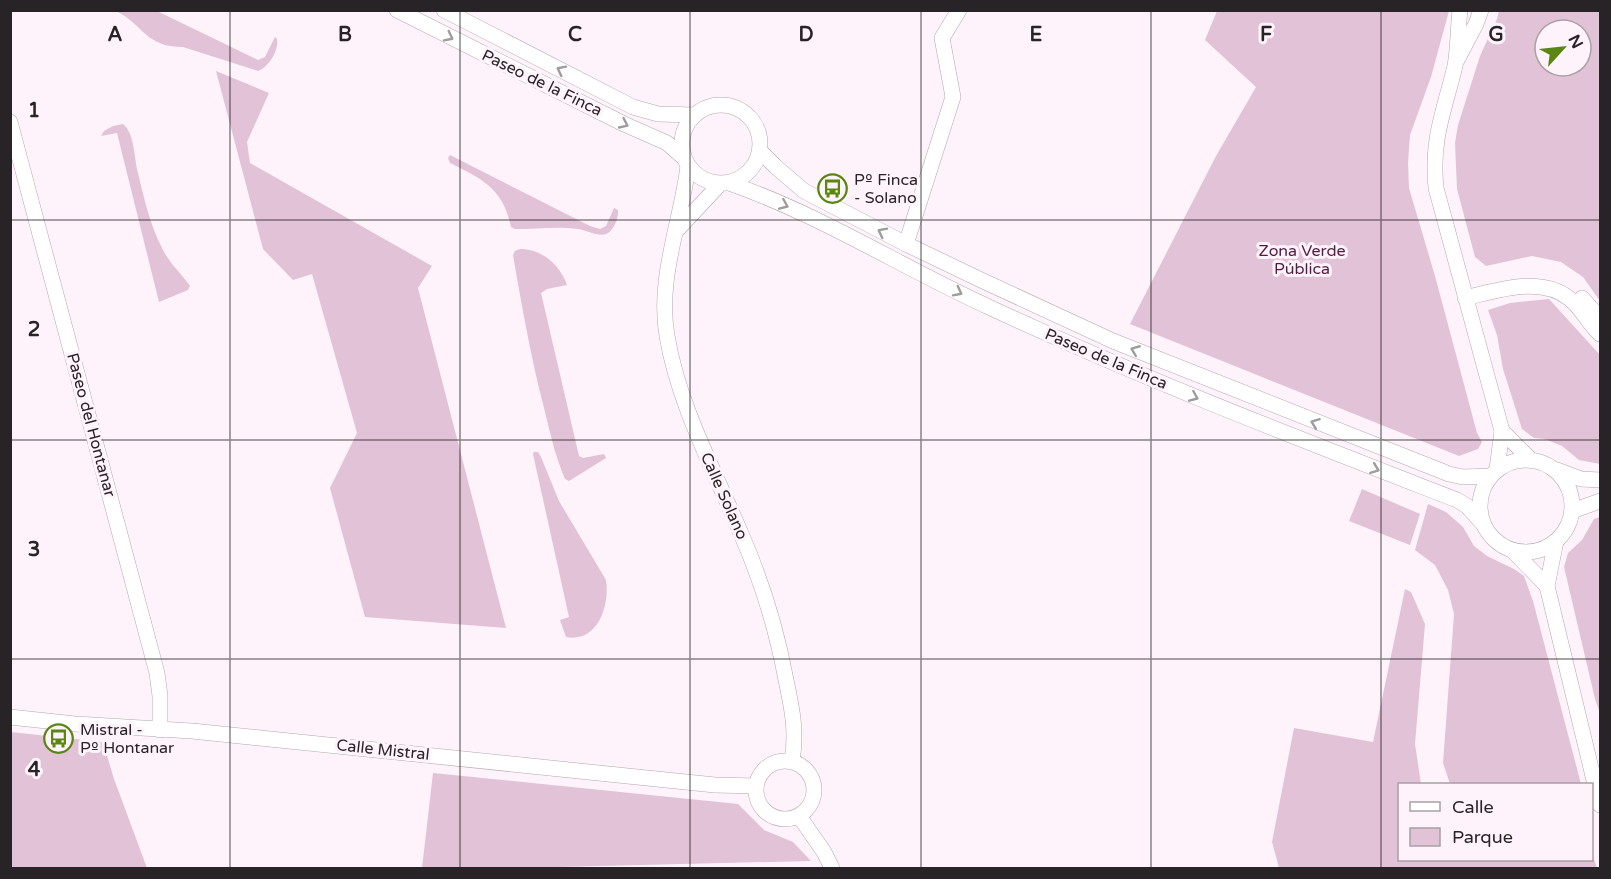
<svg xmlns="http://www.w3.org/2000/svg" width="1611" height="879" font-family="'Varela Round',sans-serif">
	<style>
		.green { fill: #e2c2d6; fill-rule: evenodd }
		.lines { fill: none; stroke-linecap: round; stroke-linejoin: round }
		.street-casing { stroke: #b4a7af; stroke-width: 16 }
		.street { stroke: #fff; stroke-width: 15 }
		.oneway { stroke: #9e9c9d }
		.grid { fill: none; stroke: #272326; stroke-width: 1.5; stroke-opacity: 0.55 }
		.labels { text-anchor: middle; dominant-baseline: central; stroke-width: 6; stroke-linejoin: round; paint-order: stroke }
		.street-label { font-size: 16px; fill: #272326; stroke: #fef3fa }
		.poi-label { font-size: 16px; fill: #272326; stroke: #fef3fa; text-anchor: start }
		.park-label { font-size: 16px; fill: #501e42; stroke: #fef3fa }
		.grid-label { font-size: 20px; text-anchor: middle; font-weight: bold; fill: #272326; stroke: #fef3fa; stroke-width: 6; stroke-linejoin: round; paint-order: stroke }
	</style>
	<rect width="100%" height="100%" fill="#fef3fa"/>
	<g class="green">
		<path d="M116,11H157L258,60L265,57L275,37L277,39C279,50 269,67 258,71L183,47C145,47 144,25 116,11Z"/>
		<path d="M1217,11H1449L1431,77L1410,135L1408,163L1409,188L1435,276L1477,433L1482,442L1478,449L1459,456L1130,324L1216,156L1256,87L1205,40Z"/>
		<path d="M1499,11H1600V301L1583,277L1561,262L1532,256L1486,266L1475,257L1457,189L1455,143L1458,125L1480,56L1497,19ZM1545,30H1581V66H1545Z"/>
		<path d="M216,71L269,93L247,142L250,163L432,266L418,288L506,628L365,617L330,488L357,433L312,274L293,280L263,249Z"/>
		<path d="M123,124C135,134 134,158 138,173C144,198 150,225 162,248C169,263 181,273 190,286L188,290L159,302L117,133L101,136L104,131L113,126Z"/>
		<path d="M450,155L590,226L600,229L606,226L614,208L618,210C619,217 614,231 606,234C599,237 586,230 578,229C557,226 536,229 515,229L511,227C503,188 482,179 450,163L448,158Z"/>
		<path d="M520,249C542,249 560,265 567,285L547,289L541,293L579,456L583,458L604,454L606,458L569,481L565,479C555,456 550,432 544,408C531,358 522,307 513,255L515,251Z"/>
		<path d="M1549,299L1600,355V464L1579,460L1562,446L1545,439L1534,438L1522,429L1503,369L1497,335L1488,310L1510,303Z"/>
		<path d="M534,452H538L541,457L559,501L606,580C610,605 598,643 566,637L560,620L569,617L533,454Z"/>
		<path d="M1362,489L1420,514L1410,545L1349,521Z"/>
		<path d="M1428,504L1446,512L1463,527L1474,546L1487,556L1514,569L1524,576L1533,601L1581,784H1450L1443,763L1454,614L1448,590L1435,565L1415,550Z"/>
		<path d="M1600,517V713L1595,699L1564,567L1568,553L1582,540L1594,519Z"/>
		<path d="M1405,589L1411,592L1425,624L1415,744L1421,784H1400V860H1592V853L1597,868H1279L1272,842L1294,728L1373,742Z"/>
		<path d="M11,732L103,742L114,779L147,868H11Z"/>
		<path d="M433,773L738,804L764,830L793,842L811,861L517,868H422Z"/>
	</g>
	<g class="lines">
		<defs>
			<g id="street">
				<path d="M397,10L624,124L667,143L684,158"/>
				<path d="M444,10L633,107L658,114L694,115"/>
				<path d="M1460,10C1458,28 1458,50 1455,66C1444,112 1431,139 1436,188L1502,431L1497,469"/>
				<path d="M1457,60L1476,24L1481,10"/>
				<circle cx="721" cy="144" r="39"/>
				<path d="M10,122L157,673L160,696V730"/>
				<path d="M761,152L776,167L804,191L906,244L981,280L1113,341L1449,474L1463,477L1490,476"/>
				<path d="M688,166C681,223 657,278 667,336C679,407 715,471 742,536C762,582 777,631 786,680C792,708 797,732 792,761"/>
				<path d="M729,183C821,215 903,268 991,308C1143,379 1300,439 1457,500L1467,506L1484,525"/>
				<path d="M678,229L720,184"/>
				<path d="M906,244L953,97L942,38L959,10"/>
				<path d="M1465,298C1496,291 1541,275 1570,299C1582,308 1588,324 1600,334"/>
				<path d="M1582,298L1600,318"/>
				<path d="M1502,431L1530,459"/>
				<circle cx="1526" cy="506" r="46"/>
				<path d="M1557,470L1581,479L1600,480"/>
				<path d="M1572,511L1600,501"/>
				<path d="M1556,541L1547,586L1600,805"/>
				<path d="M1513,551L1547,586"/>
				<path d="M10,717L75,724L192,731L715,785L756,786"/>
				<circle cx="785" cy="790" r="29"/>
				<path d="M799,816L824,852L832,868"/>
			</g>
		</defs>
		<use href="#street" class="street-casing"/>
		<use href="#street" class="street"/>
	</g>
	<defs><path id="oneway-chevron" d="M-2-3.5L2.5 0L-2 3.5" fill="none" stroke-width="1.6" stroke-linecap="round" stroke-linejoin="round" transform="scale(1.5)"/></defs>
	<g class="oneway">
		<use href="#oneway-chevron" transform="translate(449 37) rotate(27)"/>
		<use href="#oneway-chevron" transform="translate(561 70) rotate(-153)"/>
		<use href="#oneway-chevron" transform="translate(624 124) rotate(25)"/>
		<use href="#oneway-chevron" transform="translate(784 205) rotate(23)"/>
		<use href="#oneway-chevron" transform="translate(882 232) rotate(-153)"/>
		<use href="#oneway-chevron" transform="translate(958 292) rotate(27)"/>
		<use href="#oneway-chevron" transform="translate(1135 350) rotate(-158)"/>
		<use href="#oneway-chevron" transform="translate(1194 397) rotate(23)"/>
		<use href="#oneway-chevron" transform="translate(1315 423) rotate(-159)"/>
		<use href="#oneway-chevron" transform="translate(1375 469) rotate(21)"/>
	</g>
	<path class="grid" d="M230,10V868M460,10V868M690,10V868M921,10V868M1151,10V868M1381,10V868M10,220H1600M10,440H1600M10,659H1600"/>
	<defs>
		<symbol id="bus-ring" viewBox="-11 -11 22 22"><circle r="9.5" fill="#fef3fa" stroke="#5a8613" stroke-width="1.5"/><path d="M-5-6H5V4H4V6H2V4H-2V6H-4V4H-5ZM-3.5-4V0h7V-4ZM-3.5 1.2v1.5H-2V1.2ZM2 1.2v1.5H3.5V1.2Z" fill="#5a8613"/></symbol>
	</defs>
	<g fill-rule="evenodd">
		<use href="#bus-ring" x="816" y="172" width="33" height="33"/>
		<use href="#bus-ring" x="42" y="722" width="33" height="33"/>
	</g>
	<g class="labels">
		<g class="street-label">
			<text transform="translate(542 83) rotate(26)">Paseo de la Finca</text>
			<text transform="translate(1106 359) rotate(23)">Paseo de la Finca</text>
			<text transform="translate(91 425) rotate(75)">Paseo del Hontanar</text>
			<text transform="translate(724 496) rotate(66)">Calle Solano</text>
			<text transform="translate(383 750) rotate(6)">Calle Mistral</text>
		</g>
		<g class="poi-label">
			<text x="854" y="180">Pº Finca<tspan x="854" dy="18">- Solano</tspan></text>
			<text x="80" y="730">Mistral -<tspan x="80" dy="18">Pº Hontanar</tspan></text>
		</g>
		<g class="park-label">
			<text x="1302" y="251">Zona Verde<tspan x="1302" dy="18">Pública</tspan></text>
		</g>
	</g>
	<g class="grid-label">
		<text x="115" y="41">A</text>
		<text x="345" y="41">B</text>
		<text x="575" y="41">C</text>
		<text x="806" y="41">D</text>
		<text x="1036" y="41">E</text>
		<text x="1266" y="41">F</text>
		<text x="1496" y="41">G</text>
		<text x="34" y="117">1</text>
		<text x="34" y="336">2</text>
		<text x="34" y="556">3</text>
		<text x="34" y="776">4</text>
	</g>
	<rect width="1611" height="879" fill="none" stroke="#272326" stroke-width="24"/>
	<rect x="1398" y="783" width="195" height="78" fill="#fef3fa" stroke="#a8a0a5" stroke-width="1.5"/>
	<rect x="1410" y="802" width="30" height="9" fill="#ffffff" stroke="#a8a0a5" stroke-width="1.5"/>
	<text x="1452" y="813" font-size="18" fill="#272326">Calle</text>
	<rect x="1410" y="828" width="30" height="18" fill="#e2c2d6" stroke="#a8a0a5" stroke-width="1.5"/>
	<text x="1452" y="843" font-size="18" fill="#272326">Parque</text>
	<g transform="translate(1563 48) rotate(63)"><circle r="28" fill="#fef3fa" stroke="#a8a0a5" stroke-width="1.5"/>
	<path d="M0-4.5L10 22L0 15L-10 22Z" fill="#5a8613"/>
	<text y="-9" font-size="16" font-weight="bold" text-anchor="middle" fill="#272326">N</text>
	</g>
</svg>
